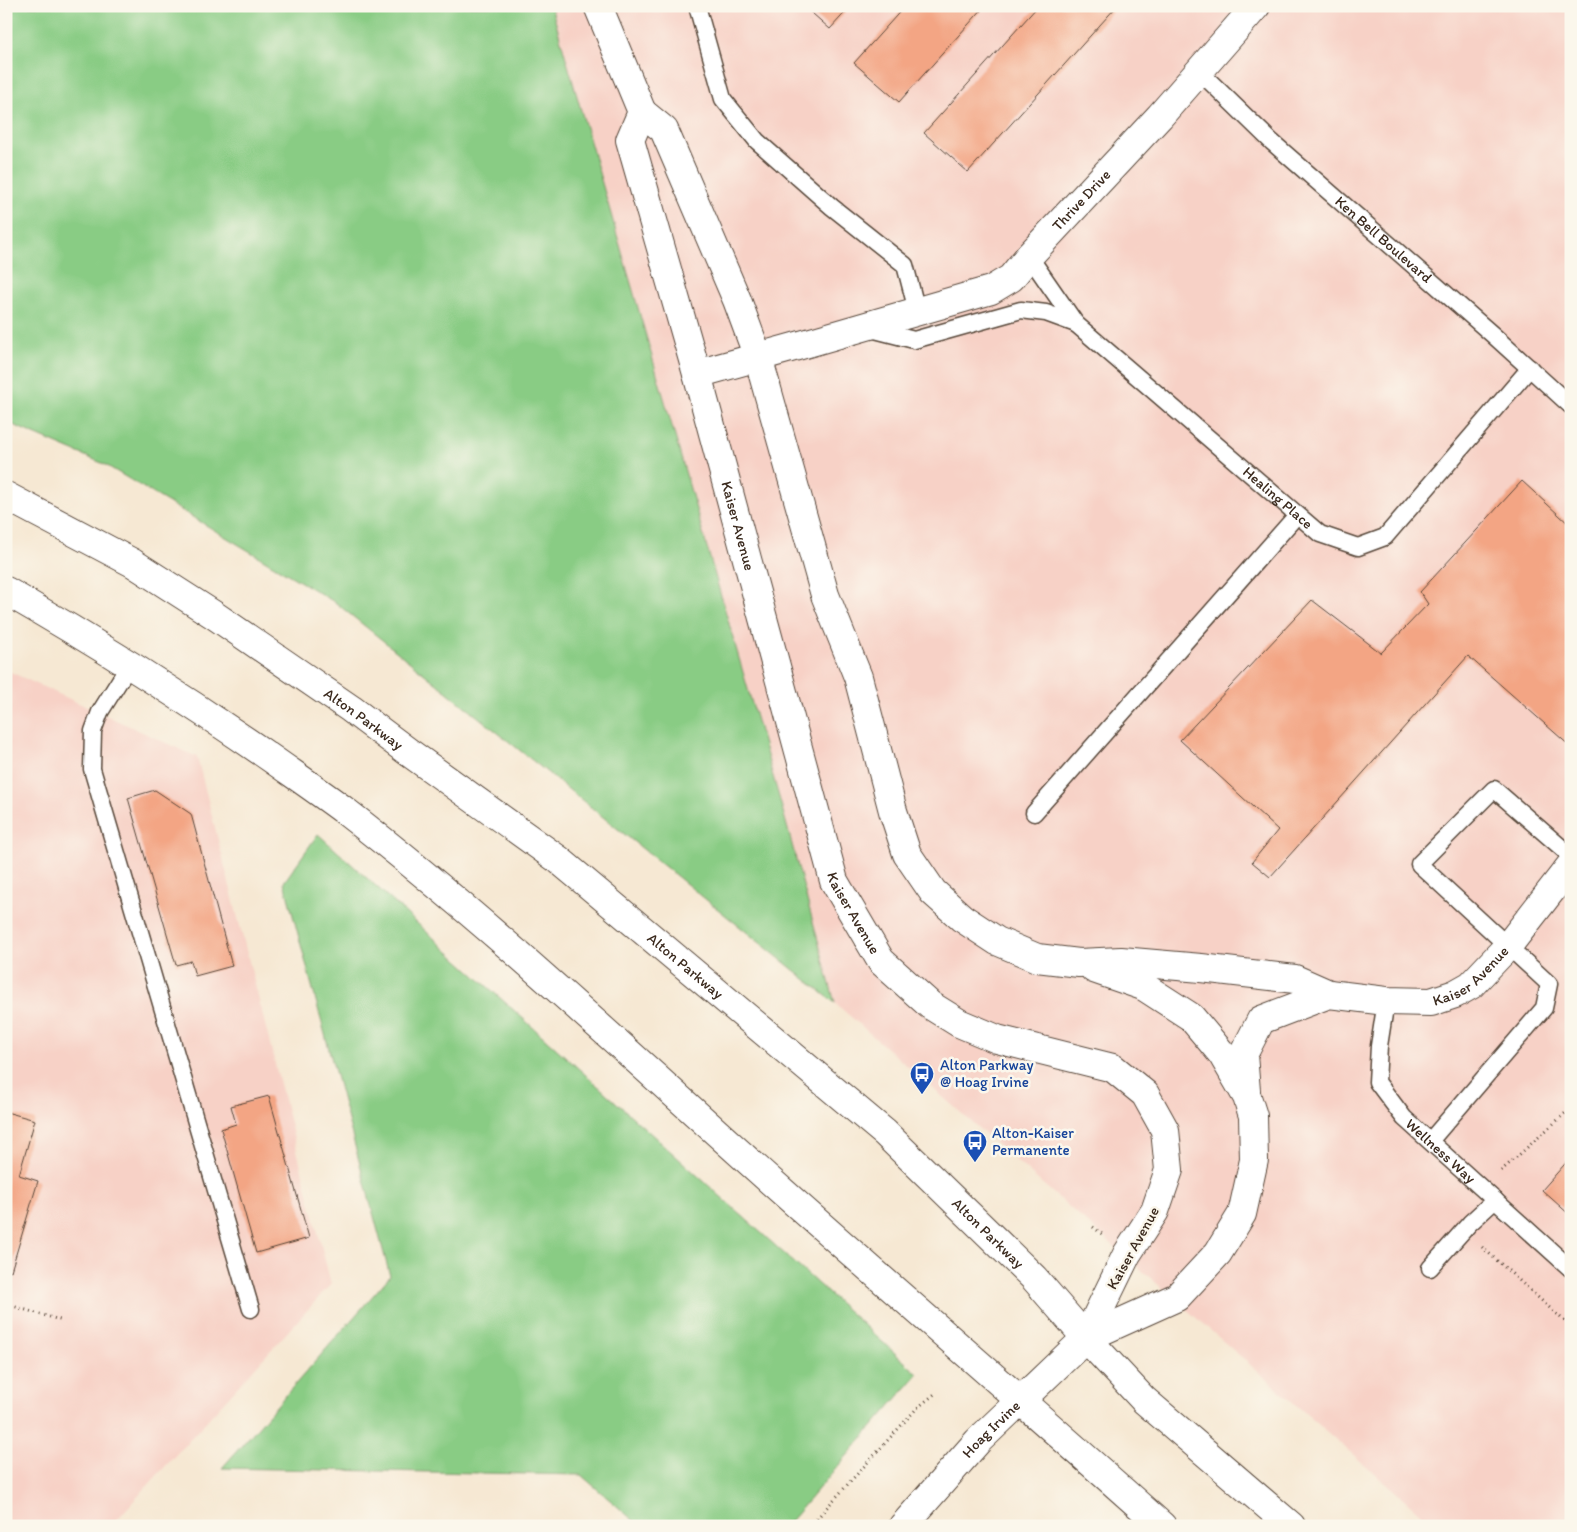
<svg xmlns="http://www.w3.org/2000/svg" width="1577" height="1532" font-family="Itim,sans-serif">
	<style>
		.built { fill: #f7d1c6 }
		.green { fill: #89cc84; stroke: #627b51 }
		.building { fill: #f3a584 }
		.lines { fill: none; stroke-linecap: round; stroke-linejoin: round }
		.lane-casing { stroke: #574639; stroke-width: 19 }
		.street-casing { stroke: #574639; stroke-width: 30 }
		.secondary-casing { stroke: #574639; stroke-width: 30 }
		.path { stroke: #574639; stroke-width: 3; stroke-dasharray: 1 4; stroke-linecap: butt }
		.lane { stroke: #fff; stroke-width: 16 }
		.street { stroke: #fff; stroke-width: 28 }
		.secondary { stroke: #fff; stroke-width: 28 }
		.labels { text-anchor: middle; dominant-baseline: central; stroke-width: 5; stroke-linejoin: round; paint-order: stroke }
		.street-label { font-size: 15px; fill: #3b2a1e; stroke: #fbf7ec }
		.transit-label { font-size: 15px; fill: #164399; stroke: #fbf7ec; text-anchor: start }
	</style>
	<rect width="100%" height="100%" fill="#fbf7ec"/>
	<filter id="ink" filterUnits="userSpaceOnUse"><feTurbulence type="fractalNoise" baseFrequency=".02" numOctaves="2"/><feDisplacementMap in="SourceGraphic" scale="10" xChannelSelector="R" yChannelSelector="G"/><feConvolveMatrix kernelMatrix="1 2 1 2 8 2 1 2 1" color-interpolation-filters="sRGB"/></filter>
	<filter id="wash" filterUnits="userSpaceOnUse"><feTurbulence type="fractalNoise" baseFrequency=".0096" numOctaves="4" result="noise"/><feDisplacementMap in="SourceGraphic" scale="20" xChannelSelector="R" yChannelSelector="G"/><feGaussianBlur stdDeviation="1.12" result="paint"/><feColorMatrix in="noise" values="0 0 0 0 0 0 0 0 0 0 0 0 0 0 0 0 0 1.4 0 .05"/><feComposite in="paint" operator="in"/></filter>
	<g filter="url(#wash)">
		<rect width="100%" height="100%" fill="#f6e8d3"/>
		<g class="built">
			<path d="M551,6H1571V1526H1435L835,1003L781,804Z"/>
			<path d="M6,670L197,757L331,1284L111,1526H6Z"/>
		</g>
		<g class="green">
			<path d="M6,6H551L781,804L835,1003L336,603L104,464L6,422Z"/>
			<path d="M318,834L918,1374L786,1526H640L581,1475L222,1468L390,1276L284,882Z"/>
		</g>
		<g id="blocks">
			<g class="building">
				<path d="M804,6H851L830,29Z"/>
				<path d="M905,6H985L899,102L854,63Z"/>
				<path d="M1038,6H1117L968,172L924,133Z"/>
				<path d="M1522,481L1571,526V747L1468,656L1270,877L1252,862L1278,830L1180,740L1312,600L1381,653L1428,604L1420,592Z"/>
				<path d="M155,790L191,814L232,966L195,976L191,961L176,965L128,798Z"/>
				<path d="M269,1096L309,1238L256,1253L221,1129L236,1124L231,1106Z"/>
				<path d="M6,1112L35,1120L19,1175L38,1181L11,1271L6,1269Z"/>
				<path d="M1571,1157V1216L1542,1190Z"/>
			</g>
		</g>
	</g>
	<g filter="url(#ink)">
		<use href="#blocks" fill-opacity="0" stroke="#574639" stroke-width="1"/>
		<g class="lines">
			<defs>
				<g id="lane">
					<path d="M697,6L723,99L757,141L832,207L905,265L917,311"/>
					<path id="s1" d="M1199,71L1272,142L1493,335L1571,406"/>
					<path id="s2" d="M1029,256L1076,324L1320,534L1358,547L1385,537L1530,368"/>
					<path d="M867,328L914,340L1021,310L1046,313L1076,324"/>
					<path d="M130,664L100,712L93,731L92,769L251,1309"/>
					<path d="M1034,813L1297,515"/>
					<path id="s3" d="M1386,1001L1379,1046L1377,1082L1404,1118L1571,1269"/>
					<path d="M1430,1141L1544,1008L1549,984L1419,864L1494,789L1571,856"/>
					<path d="M1430,1268L1470,1223L1495,1200"/>
				</g>
				<g id="street">
					<path id="s4" d="M598,6L642,112L630,140L697,374L834,881L881,961L930,1005L959,1023L997,1039L1113,1068L1145,1094L1165,1130L1169,1170L1155,1211L1127,1254L1086,1338"/>
					<path id="s5" d="M642,112L664,130L737,300L758,357L825,595L858,677L893,811L907,854L933,892L962,918L997,941L1037,958L1079,963L1121,961L1201,968L1295,979L1329,994L1386,1001L1431,1002L1455,994L1471,985L1508,946L1571,865"/>
					<path id="s6" d="M697,374L794,347L991,290L1011,278L1029,256L1160,116L1256,6"/>
					<path d="M1246,1091L1243,1055L1261,1020L1329,994"/>
					<path id="s7" d="M903,1526L978,1441L1086,1338L1177,1297L1218,1253L1242,1214L1254,1160L1253,1116L1247,1097L1222,1054L1191,1017L1143,986L1094,969"/>
				</g>
				<g id="secondary">
					<path id="s8" d="M6,496L133,563L214,615L351,709L407,751L559,860L885,1133L1034,1278L1086,1338L1144,1400L1291,1526"/>
					<path d="M6,591C97,643 186,699 272,759C296,776 321,793 345,811C495,927 633,1058 774,1184C903,1299 1034,1411 1162,1526"/>
				</g>
			</defs>
			<use href="#lane" class="lane-casing"/>
			<use href="#street" class="street-casing"/>
			<use href="#secondary" class="secondary-casing"/>
			<g class="path">
				<path d="M1501,1171L1571,1108"/>
				<path d="M1093,1227L1102,1234"/>
				<path d="M1482,1247L1571,1327"/>
				<path d="M6,1304L63,1321"/>
				<path d="M810,1526L917,1408L936,1393"/>
			</g>
			<use href="#lane" class="lane"/>
			<use href="#street" class="street"/>
			<use href="#secondary" class="secondary"/>
		</g>
	</g>
	<defs>
		<symbol id="bus-pin" viewBox="-11 -11 22 30"><path d="M0 17L-7.5 6A9.5 9.5 0 1 1 7.5 6Z" fill="#1a4fb4" stroke="#fbf7ec"/><path d="M-5-6H5V4H4V6H2V4H-2V6H-4V4H-5ZM-3.5-4V0h7V-4ZM-3.5 1.2v1.5H-2V1.2ZM2 1.2v1.5H3.5V1.2Z" fill="#fff"/></symbol>
	</defs>
	<g fill-rule="evenodd">
		<use href="#bus-pin" x="908" y="1060" width="28" height="38"/>
		<use href="#bus-pin" x="961" y="1128" width="28" height="38"/>
	</g>
	<g class="labels">
		<g class="street-label">
			<text stroke="none"><textPath href="#s6" startOffset="434">Thrive Drive</textPath></text>
			<text stroke="none"><textPath href="#s1" startOffset="250">Ken Bell Boulevard</textPath></text>
			<text stroke="none"><textPath href="#s2" startOffset="349">Healing Place</textPath></text>
			<text stroke="none"><textPath href="#s4" startOffset="546">Kaiser Avenue</textPath></text>
			<text stroke="none"><textPath href="#s8" startOffset="422">Alton Parkway</textPath></text>
			<text stroke="none"><textPath href="#s4" startOffset="951">Kaiser Avenue</textPath></text>
			<text stroke="none"><textPath href="#s8" startOffset="828">Alton Parkway</textPath></text>
			<text stroke="none"><textPath href="#s5" startOffset="1411">Kaiser Avenue</textPath></text>
			<text stroke="none"><textPath href="#s3" startOffset="176">Wellness Way</textPath></text>
			<text stroke="none"><textPath href="#s8" startOffset="1232">Alton Parkway</textPath></text>
			<text transform="translate(1133 1248) rotate(-61)">Kaiser Avenue</text>
			<text stroke="none"><textPath href="#s7" startOffset="131">Hoag Irvine</textPath></text>
		</g>
		<g class="transit-label">
			<text x="940" y="1065">Alton Parkway<tspan x="940" dy="17">@ Hoag Irvine</tspan></text>
			<text x="992" y="1133">Alton-Kaiser<tspan x="992" dy="17">Permanente</tspan></text>
		</g>
	</g>
	<rect width="1577" height="1532" fill="none" stroke="#fbf7ec" stroke-width="25"/>
</svg>
